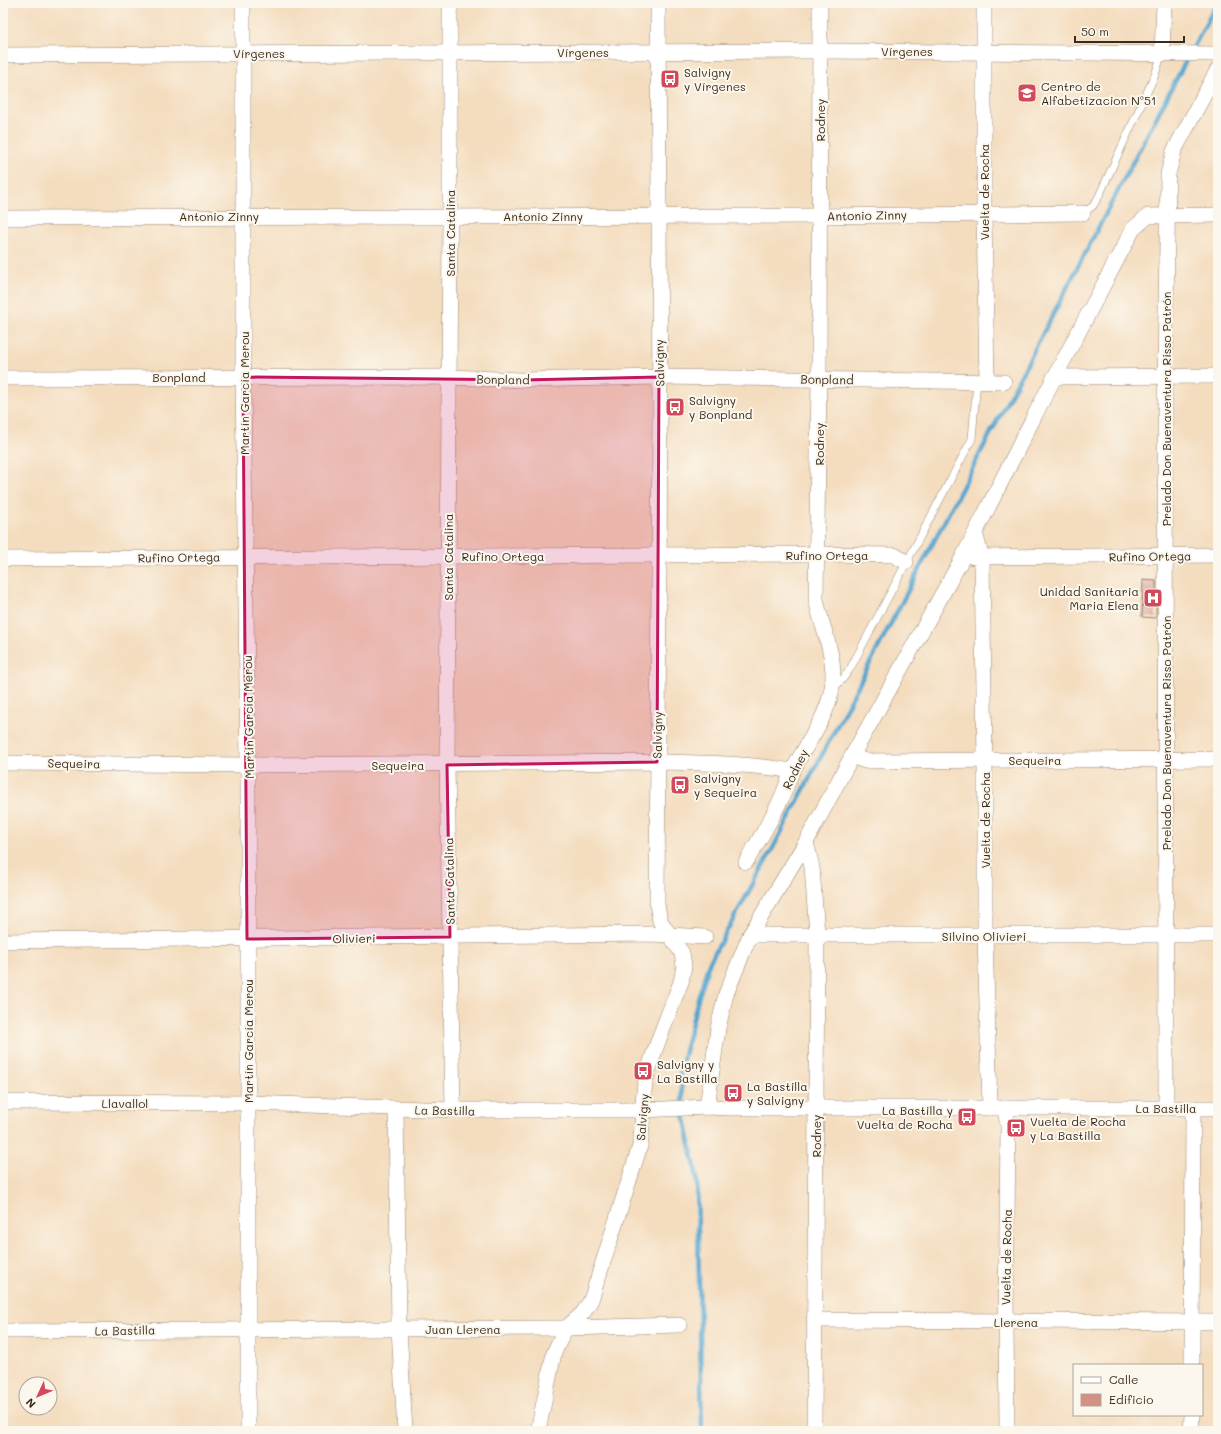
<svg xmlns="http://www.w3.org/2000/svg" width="1221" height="1434" font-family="Mali,sans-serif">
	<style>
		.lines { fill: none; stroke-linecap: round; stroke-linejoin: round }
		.stream { stroke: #55a6d0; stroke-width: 4.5 }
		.building { fill: #d59086 }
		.lane-casing { stroke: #98846e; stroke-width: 8 }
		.street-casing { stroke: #98846e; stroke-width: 16 }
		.lane { stroke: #fff; stroke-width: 7 }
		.street { stroke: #fff; stroke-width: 15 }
		.marked { fill: #c2185b; fill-opacity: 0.2; stroke: #c2185b; stroke-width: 3; stroke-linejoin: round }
		.labels { text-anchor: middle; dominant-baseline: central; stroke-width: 4; stroke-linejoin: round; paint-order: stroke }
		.street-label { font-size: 12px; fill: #3b2a1e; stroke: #fbf7ec }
		.poi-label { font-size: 12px; fill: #3b2a1e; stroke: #fbf7ec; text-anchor: start }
	</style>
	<rect width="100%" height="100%" fill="#fbf7ec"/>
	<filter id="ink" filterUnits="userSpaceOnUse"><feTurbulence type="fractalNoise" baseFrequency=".025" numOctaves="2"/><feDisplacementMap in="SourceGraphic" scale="8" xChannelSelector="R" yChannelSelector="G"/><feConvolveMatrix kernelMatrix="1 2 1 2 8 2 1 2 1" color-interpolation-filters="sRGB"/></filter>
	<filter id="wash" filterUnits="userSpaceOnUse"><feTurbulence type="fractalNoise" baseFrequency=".012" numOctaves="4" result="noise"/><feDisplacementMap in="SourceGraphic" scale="16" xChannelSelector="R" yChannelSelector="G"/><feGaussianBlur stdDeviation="0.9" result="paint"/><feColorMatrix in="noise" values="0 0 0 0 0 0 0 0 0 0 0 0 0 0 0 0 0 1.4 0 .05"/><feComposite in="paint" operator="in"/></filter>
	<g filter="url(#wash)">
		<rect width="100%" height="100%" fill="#f4ddbf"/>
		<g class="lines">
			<g class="stream">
				<path d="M1192,50L1217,3"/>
				<path d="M702,1431L697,1178L684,1114L680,1072L697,1002L709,963L773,848L1188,57"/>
			</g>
		</g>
		<g id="blocks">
			<path class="building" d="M1143,580L1156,581V618L1142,617Z"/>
		</g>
	</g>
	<g filter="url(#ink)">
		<use href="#blocks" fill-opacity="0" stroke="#98846e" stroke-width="1"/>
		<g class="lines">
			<defs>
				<g id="lane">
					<path d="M1083,213L1093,206L1098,198L1155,75L1162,53"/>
					<path d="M834,686L842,680L850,669L972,439L977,380"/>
				</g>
				<g id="street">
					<path d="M243,3V377L248,765V1431"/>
					<path d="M450,3V216L447,765L453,1110"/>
					<path d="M984,3V214L987,380"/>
					<path d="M1162,53L1164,3"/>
					<path d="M3,55L820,51L1218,54"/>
					<path d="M3,218L820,216L1083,213"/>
					<path d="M1054,377L1218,376"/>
					<path d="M3,378L449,377L522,380L659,377L1004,382"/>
					<path d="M975,533L982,558L985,760V936L990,1108"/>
					<path d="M973,557L1218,555"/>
					<path d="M3,559L818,554L894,555L906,562"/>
					<path d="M852,756L865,761L1218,759"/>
					<path d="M3,763L248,765L657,762C702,763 747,763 792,771"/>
					<path d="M806,842L812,867L817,935L814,1431"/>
					<path d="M746,862C758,842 770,822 780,801C785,791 788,780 793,770C808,740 833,711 833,676C833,649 821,625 816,599L819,379L820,3"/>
					<path d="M750,935H1218"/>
					<path d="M3,941L651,934L705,937"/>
					<path d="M3,1102L248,1103L453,1110H642L707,1107L729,1108H1218"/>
					<path d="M707,1107L718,1028L726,994L750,935L806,842L852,756L963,557L1042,401L1133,229L1148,216L1218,215"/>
					<path d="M1005,1108L1008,1127L1006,1322L1007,1431"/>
					<path d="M1166,1108L1165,376L1168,174L1174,151L1218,69"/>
					<path d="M396,1110L399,1329L405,1431"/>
					<path d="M814,1320L1218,1322"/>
					<path d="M3,1331L566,1328L679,1325"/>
					<path d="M1192,1365L1193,1108"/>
					<path d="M538,1431L554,1353L559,1342L566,1328L583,1313L591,1300L640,1146C644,1123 641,1101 646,1078C655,1046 669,1013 681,982L684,966L682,953L660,921L657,904L660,409L658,3"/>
					<path d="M1191,1431L1192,1415"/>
				</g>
			</defs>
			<use href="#lane" class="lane-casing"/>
			<use href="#street" class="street-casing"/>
			<use href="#lane" class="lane"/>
			<use href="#street" class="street"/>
		</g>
	</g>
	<path class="marked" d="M243,377L522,380L659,377L657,762L447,765L450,937L247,939Z"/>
	<defs>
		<symbol id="bus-square" viewBox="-11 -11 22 22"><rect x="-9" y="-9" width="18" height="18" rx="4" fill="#d1495b" stroke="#fbf7ec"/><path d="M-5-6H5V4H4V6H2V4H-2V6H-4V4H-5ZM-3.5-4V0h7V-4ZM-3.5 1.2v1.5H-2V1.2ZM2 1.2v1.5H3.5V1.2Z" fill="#fff"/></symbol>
		<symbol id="school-square" viewBox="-11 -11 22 22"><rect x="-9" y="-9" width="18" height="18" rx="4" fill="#d1495b" stroke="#fbf7ec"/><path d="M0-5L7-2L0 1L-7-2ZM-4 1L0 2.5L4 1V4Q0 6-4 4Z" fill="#fff"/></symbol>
		<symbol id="hospital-square" viewBox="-11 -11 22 22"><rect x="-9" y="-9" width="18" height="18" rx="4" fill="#d1495b" stroke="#fbf7ec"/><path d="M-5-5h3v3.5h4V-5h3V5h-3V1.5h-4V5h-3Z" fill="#fff"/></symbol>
	</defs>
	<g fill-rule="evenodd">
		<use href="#bus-square" x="659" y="68" width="22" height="22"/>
		<use href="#school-square" x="1016" y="82" width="22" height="22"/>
		<use href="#bus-square" x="664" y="396" width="22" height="22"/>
		<use href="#hospital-square" x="1142" y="587" width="22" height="22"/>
		<use href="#bus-square" x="669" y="774" width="22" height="22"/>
		<use href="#bus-square" x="632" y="1060" width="22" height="22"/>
		<use href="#bus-square" x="722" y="1082" width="22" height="22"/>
		<use href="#bus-square" x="956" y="1106" width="22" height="22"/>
		<use href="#bus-square" x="1005" y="1117" width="22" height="22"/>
	</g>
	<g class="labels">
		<g class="street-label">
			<text x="907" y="51">Vírgenes</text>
			<text x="583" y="52">Vírgenes</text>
			<text x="259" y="53">Vírgenes</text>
			<text transform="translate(820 120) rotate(-90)">Rodney</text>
			<text transform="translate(984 192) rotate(-90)">Vuelta de Rocha</text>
			<text transform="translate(867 215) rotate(-1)">Antonio Zinny</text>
			<text x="219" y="216">Antonio Zinny</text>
			<text x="543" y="216">Antonio Zinny</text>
			<text transform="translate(450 233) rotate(-90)">Santa Catalina</text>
			<text transform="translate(659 363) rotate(-91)">Salvigny</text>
			<text x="179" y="377">Bonpland</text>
			<text transform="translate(503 379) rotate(1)">Bonpland</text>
			<text transform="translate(827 379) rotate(1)">Bonpland</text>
			<text transform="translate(244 393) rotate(-90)">Martín García Merou</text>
			<text transform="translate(1166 409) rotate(-90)">Prelado Don Buenaventura Risso Patrón</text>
			<text transform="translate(819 444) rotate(-90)">Rodney</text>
			<text x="827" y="555">Rufino Ortega</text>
			<text x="503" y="556">Rufino Ortega</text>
			<text transform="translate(1150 556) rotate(-1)">Rufino Ortega</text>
			<text transform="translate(179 557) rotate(-1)">Rufino Ortega</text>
			<text transform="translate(448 557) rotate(-90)">Santa Catalina</text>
			<text transform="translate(248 717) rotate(-91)">Martín García Merou</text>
			<text transform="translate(1166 733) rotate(-90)">Prelado Don Buenaventura Risso Patrón</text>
			<text transform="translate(657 735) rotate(-89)">Salvigny</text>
			<text x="1035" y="760">Sequeira</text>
			<text transform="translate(74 763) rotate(1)">Sequeira</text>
			<text x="398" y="765">Sequeira</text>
			<text transform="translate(795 769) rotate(-64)">Rodney</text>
			<text transform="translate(985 820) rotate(-90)">Vuelta de Rocha</text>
			<text transform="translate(449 881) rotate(-91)">Santa Catalina</text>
			<text x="984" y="936">Silvino Olivieri</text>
			<text transform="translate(354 938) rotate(-1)">Olivieri</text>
			<text transform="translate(248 1041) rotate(-90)">Martín García Merou</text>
			<text x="125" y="1103">Llavallol</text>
			<text x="1166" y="1108">La Bastilla</text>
			<text transform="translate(445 1110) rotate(1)">La Bastilla</text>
			<text transform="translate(642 1117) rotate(-85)">Salvigny</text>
			<text transform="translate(816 1136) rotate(-90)">Rodney</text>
			<text transform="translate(1006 1257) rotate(-89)">Vuelta de Rocha</text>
			<text x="1016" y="1322">Llerena</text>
			<text x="463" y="1329">Juan Llerena</text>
			<text transform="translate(125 1330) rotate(-1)">La Bastilla</text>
		</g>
		<g class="poi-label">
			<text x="684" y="72">Salvigny<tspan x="684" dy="14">y Vírgenes</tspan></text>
			<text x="1041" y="86">Centro de<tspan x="1041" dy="14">Alfabetizacion Nº51</tspan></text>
			<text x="689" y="400">Salvigny<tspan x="689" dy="14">y Bonpland</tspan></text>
			<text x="1139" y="591" text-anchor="end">Unidad Sanitaria<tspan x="1139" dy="14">Maria Elena</tspan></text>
			<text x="694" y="778">Salvigny<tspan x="694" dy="14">y Sequeira</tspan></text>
			<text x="657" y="1064">Salvigny y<tspan x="657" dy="14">La Bastilla</tspan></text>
			<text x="747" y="1086">La Bastilla<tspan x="747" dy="14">y Salvigny</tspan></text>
			<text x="953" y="1110" text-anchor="end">La Bastilla y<tspan x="953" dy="14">Vuelta de Rocha</tspan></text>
			<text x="1030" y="1121">Vuelta de Rocha<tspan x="1030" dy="14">y La Bastilla</tspan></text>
		</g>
	</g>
	<rect width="1221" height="1434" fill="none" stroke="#fbf7ec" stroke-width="16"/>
	<rect x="1073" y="1364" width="130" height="52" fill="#fbf7ec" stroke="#aea59a"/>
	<rect x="1081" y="1377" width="20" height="6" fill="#ffffff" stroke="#aea59a"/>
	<text x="1109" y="1384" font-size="12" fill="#3b2a1e">Calle</text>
	<rect x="1081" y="1394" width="20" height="12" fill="#d59086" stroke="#aea59a"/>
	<text x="1109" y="1404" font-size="12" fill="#3b2a1e">Edificio</text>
	<g transform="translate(38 1396) rotate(226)"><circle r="19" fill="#fbf7ec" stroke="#aea59a"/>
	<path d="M0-3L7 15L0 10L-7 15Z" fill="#d1495b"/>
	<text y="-6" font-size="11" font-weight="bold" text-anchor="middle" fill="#3b2a1e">N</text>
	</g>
	<path d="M1075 36v6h109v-6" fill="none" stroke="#3b2a1e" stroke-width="2"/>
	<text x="1081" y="36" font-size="12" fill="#3b2a1e" stroke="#fbf7ec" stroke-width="3" paint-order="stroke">50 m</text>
</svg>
